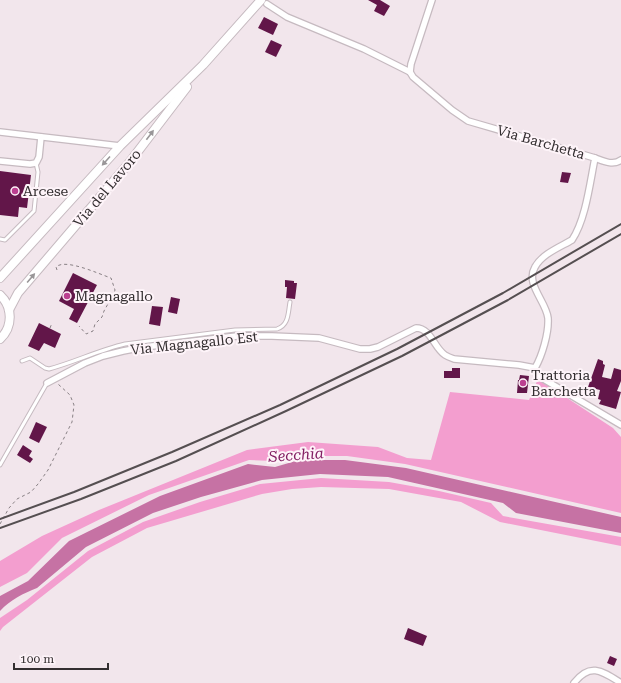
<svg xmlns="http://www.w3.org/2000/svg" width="621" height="683" font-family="'Roboto Serif',serif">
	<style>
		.green { fill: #f39ecf }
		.water { fill: #c672a4 }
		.building { fill: #621649 }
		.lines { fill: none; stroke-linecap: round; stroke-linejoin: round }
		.service-casing { stroke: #c6bac0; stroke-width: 5 }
		.minor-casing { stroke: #c6bac0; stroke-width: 8 }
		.secondary-casing { stroke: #c6bac0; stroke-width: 10 }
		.path { stroke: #898185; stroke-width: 1; stroke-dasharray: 3 3; stroke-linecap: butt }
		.service { stroke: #fff; stroke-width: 3 }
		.minor { stroke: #fff; stroke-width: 5.5 }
		.secondary { stroke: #fff; stroke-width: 8 }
		.rail { stroke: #554f51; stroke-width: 2 }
		.oneway { fill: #999698 }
		.poi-dot { fill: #bb3f90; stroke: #fef4f9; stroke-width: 1.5 }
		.labels { text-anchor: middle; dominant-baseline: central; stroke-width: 4; stroke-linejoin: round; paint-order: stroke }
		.street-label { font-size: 14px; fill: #332e30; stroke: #fef4f9 }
		.poi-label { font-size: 14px; fill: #332e30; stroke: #fef4f9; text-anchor: start }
		.water-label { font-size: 15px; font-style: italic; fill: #831f63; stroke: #fef4f9 }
	</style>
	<rect width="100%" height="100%" fill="#f2e6ec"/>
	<g class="green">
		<path d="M538,379L613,428L621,437V513L405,464L347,456H297L274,461L249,460L149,495L62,538L27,573L0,587V561L42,536L99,510L247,450L308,442L378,447L407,458L431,460L450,392L529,400Z"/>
		<path d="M321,478L389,482L439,491L491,503L503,516L621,537V546L500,522L461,502L389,489L321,487L292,489L262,494L147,528L92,557L3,627L0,631V618L27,600L88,551L143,522L200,502L260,484Z"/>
	</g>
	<path class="water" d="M299,460H345L406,468L621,517V533L516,513L503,503L388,477L320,474L262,480L201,497L153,513L86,547L37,588C24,593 10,600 0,611V596L28,581L69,541L160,496L248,464L275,467Z"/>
	<g class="building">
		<path d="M368,0H380L390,6L384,16L374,11L377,5Z"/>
		<path d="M264,17L278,24L273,35L258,28Z"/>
		<path d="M271,40L282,45L276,57L265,52Z"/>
		<path d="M0,171L31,175L27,208L19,207L18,217L0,215Z"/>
		<path d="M562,172L571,173L568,183L560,182Z"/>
		<path d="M73,273L97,285L77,323L69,319L74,309L59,301Z"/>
		<path d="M285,280L294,281V283H297L295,299L286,298L287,287H285Z"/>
		<path d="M171,297L180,299L177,314L168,312Z"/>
		<path d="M152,306L163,307L160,326L149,324Z"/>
		<path d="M39,323L61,334L55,348L44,343L39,351L28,346Z"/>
		<path d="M598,359L603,361V364L605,365L602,377L611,379L614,368L621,370V381L617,391L621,392L616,409L599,404L601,400L598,399L600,390L588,387Z"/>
		<path d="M452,368H460V378H444V371H452Z"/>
		<path d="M520,375L529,376L527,393H517L518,380H519Z"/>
		<path d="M36,422L47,427L39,443L29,438Z"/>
		<path d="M23,445L32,451L29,456L33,459L30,463L17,455Z"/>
		<path d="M408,628L427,636L423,646L404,639Z"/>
		<path d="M610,656L617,659L614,666L607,663Z"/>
	</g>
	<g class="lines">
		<defs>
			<g id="service">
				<path d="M0,239L5,240L34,211L38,172L36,163"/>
				<path d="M22,361L30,358L45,368L49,369C75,362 99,350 125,344L235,330L277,329C289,325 288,313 290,302"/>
				<path d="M0,465L47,383"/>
			</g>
			<g id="minor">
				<path d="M432,0L411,64L410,72L413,77L452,110L468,121L595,158C590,182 586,219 572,240C560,247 542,254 535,267C525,284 546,301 548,318C549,333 542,356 535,368"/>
				<path d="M267,4L287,17L364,49L410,72"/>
				<path d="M0,132L120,146"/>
				<path d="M595,158C603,161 613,166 621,160"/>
				<path d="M0,161L30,164L36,163L39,157L41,137"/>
				<path d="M47,383L85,363L103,356L123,351L144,347L237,336H272L319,338L360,349H370L378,347L416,328C431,328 434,348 445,355C448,357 451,358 454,359L519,365L535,368L540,377L621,425"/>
				<path d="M574,683C590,662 602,671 621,683"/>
			</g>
			<g id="secondary">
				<path d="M0,278L120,146L203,65L261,0"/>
				<path d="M0,295C13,307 13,327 0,339"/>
				<path d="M9,310L18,293L129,163L187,87"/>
			</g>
		</defs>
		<use href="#service" class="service-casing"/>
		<use href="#minor" class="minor-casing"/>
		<use href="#secondary" class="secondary-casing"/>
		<g class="path">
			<path d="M57,270L56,267C65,258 99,274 111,278L115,290L114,293L104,311L102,317L95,324L93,331L86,334L79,326"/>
			<path d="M50,328L52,323"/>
			<path d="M0,524L9,508L17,499L31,492L38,484L48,470L72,422L74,405L70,395L58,384"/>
		</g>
		<use href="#service" class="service"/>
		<use href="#minor" class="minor"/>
		<use href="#secondary" class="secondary"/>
		<g class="rail">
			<path d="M0,519L74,492L172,452L280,405L397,349L503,293L621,224"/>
			<path d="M0,528L81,499L176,461L286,411L402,356L508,300L621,234"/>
		</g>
	</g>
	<defs><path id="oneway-solid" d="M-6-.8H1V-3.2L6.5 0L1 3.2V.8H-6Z"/></defs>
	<g class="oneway">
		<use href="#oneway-solid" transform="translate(150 135) rotate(-53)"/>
		<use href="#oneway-solid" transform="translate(106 161) rotate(132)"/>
		<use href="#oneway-solid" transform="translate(31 278) rotate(-50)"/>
	</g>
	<g class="poi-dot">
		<circle cx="15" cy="191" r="4"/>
		<circle cx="67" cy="296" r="4"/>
		<circle cx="523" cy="383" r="4"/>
	</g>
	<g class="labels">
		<g class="street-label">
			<text transform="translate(541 142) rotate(16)">Via Barchetta</text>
			<text transform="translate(107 188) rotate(-50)">Via del Lavoro</text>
			<text transform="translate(194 343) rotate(-6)">Via Magnagallo Est</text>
		</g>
		<g class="poi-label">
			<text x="23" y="191">Arcese</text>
			<text x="75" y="296">Magnagallo</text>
			<text x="531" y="375">Trattoria<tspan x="531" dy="16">Barchetta</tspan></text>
		</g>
		<g class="water-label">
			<text transform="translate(296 455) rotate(-4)">Secchia</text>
		</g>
	</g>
	<path d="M14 663v6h94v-6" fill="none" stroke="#332e30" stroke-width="2"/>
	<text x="20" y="663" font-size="12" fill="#332e30" stroke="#fef4f9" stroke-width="3" paint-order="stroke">100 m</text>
</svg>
